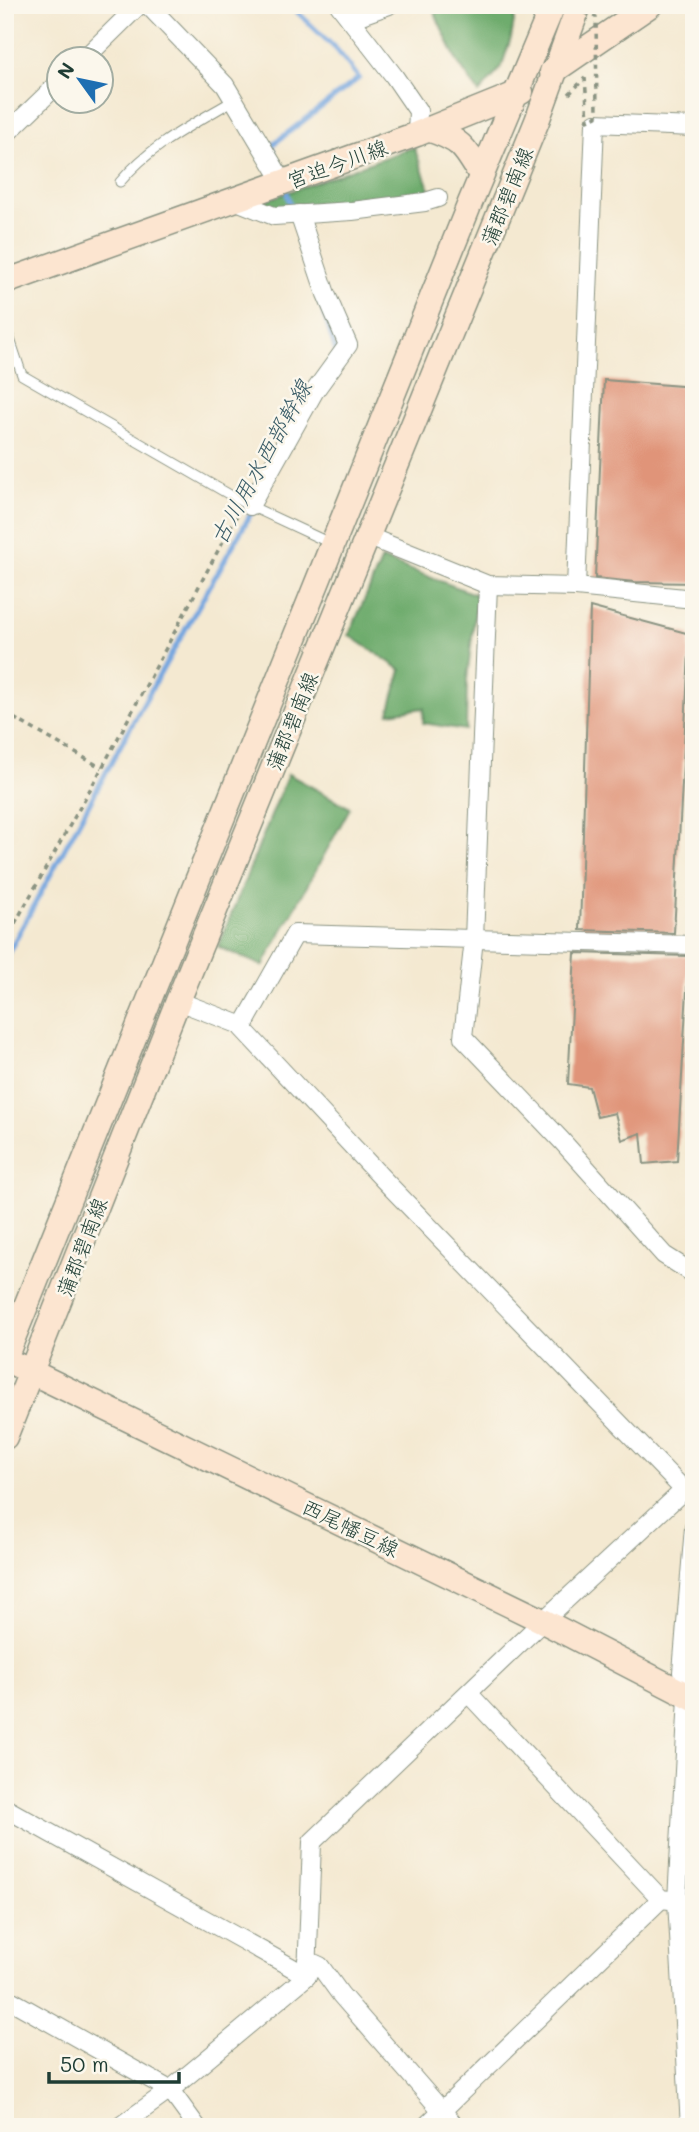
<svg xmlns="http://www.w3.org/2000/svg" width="699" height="2132" font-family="Mali,'Klee One',sans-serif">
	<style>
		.forest { fill: #6eac6d; stroke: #467450; stroke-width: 2 }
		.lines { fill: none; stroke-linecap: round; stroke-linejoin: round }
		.stream { stroke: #74a6df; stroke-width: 5 }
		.building { fill: #e09479 }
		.service-casing { stroke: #8a9382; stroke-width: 11 }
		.minor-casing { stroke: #8a9382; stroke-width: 20 }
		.secondary-casing { stroke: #8a9382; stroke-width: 27 }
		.path { stroke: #8a9382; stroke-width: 3.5; stroke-dasharray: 5 5; stroke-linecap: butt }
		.service { stroke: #fff; stroke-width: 9 }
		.minor { stroke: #fff; stroke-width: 18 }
		.secondary { stroke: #fce5d0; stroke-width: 24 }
		.path-bridge { stroke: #8a9382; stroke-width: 3.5; stroke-dasharray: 5 5; stroke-linecap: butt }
		.labels { text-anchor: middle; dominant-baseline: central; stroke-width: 5; stroke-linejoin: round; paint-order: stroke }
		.street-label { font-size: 21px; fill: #1f3d34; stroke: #fbf7ec }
		.water-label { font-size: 23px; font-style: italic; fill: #395c67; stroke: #fbf7ec }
	</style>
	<rect width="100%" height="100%" fill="#fbf7ec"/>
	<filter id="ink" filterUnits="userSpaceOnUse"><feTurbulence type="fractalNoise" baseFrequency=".0143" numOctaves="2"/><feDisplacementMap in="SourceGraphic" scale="14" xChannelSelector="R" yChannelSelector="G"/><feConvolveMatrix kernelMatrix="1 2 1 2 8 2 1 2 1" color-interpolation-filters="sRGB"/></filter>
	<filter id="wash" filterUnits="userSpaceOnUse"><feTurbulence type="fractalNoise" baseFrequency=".00686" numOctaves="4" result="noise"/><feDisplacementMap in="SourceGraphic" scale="28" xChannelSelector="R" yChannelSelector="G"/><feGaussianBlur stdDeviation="1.57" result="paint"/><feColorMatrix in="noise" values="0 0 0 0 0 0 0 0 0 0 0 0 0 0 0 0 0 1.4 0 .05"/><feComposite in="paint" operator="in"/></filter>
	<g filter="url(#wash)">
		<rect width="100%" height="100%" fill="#f4e9d1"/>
		<g class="forest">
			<path d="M431,5H517L511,38L501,68L479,93L457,61Z"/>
			<path d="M414,147L430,191L369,205L266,211L263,201Z"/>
			<path d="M382,559L477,595L467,680L466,730L423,723L424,708L389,713L401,670L349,635Z"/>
			<path d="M288,774L350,808L263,966L218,947Z"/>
		</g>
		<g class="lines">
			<g class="stream">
				<path d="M274,151L272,145L359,78L337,50L290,5"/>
				<path d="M285,187L292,211"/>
				<path d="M320,301L337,355"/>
				<path d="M5,965L6,957L143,704L253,510"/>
			</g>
		</g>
		<g id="blocks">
			<g class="building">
				<path d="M604,380L694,387V583L635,582L595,578Z"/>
				<path d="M590,607L690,634L674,933L580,930Z"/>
				<path d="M575,953L689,956L677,1161L644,1164L641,1133L622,1140L615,1113L597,1117L589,1087L568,1084Z"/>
			</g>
		</g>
	</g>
	<g filter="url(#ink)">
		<use href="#blocks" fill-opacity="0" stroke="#8a9382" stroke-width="2"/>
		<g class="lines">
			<defs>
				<g id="service">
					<path d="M120,182C152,144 192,125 234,100"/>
					<path d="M5,324L22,375L244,503L332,544"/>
				</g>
				<g id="minor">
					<path d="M148,5L225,85L283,182"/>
					<path d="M339,5L394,76L418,111L417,134"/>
					<path d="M350,19L389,5"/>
					<path d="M83,60L139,5"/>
					<path d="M5,135L60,82"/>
					<path d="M234,200L274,216L352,211L425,202L438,198"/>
					<path d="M250,506L314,392L348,345L326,294L299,214"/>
					<path d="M367,536L488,585L576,587L694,599"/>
					<path d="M488,585L474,939L463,1037L561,1140L664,1255L694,1274"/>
					<path d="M576,587L595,123L694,127"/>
					<path d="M178,1001L243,1026"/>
					<path d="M684,1490L383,1179L242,1028L295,934L694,945"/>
					<path d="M469,1694L661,1899L670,1900"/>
					<path d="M5,1808L307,1976"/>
					<path d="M307,1960L320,1966L341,1995L456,2127"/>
					<path d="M5,1997L170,2090L197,2127"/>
					<path d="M119,2127L170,2090L307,1976L312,1842L543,1621L684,1490L694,1489"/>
					<path d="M425,2127L661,1899"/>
					<path d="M690,2127L677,1901L688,1697L682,1672L694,1527"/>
				</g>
				<g id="secondary">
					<path d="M552,72L650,5"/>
					<path d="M428,129C461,140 464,146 481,175"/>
					<path d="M5,282L417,134L521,92"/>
					<path d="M5,1358L470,203L553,5"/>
					<path d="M17,1365L543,1621L694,1699"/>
					<path d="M5,1437L178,1001L537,121L579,5"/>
				</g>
			</defs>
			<use href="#service" class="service-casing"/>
			<use href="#minor" class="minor-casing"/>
			<use href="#secondary" class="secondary-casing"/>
			<g class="path">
				<path d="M569,94L585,78"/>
				<path d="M5,713L102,768"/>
				<path d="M5,941L102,768L237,515"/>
			</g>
			<use href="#service" class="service"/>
			<use href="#minor" class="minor"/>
			<use href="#secondary" class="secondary"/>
			<path class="path-bridge" d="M565,5L596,17L597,116L588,120L585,78"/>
		</g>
	</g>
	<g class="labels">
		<g class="street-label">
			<text transform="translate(337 163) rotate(-20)">宮迫今川線</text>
			<text transform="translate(506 196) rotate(-68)">蒲郡碧南線</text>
			<text transform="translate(291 721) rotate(-68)">蒲郡碧南線</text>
			<text transform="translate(81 1247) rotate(-69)">蒲郡碧南線</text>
			<text transform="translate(351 1527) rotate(26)">西尾幡豆線</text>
		</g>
		<g class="water-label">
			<text transform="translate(260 462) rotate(-61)">古川用水西部幹線</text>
		</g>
	</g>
	<rect width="699" height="2132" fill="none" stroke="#fbf7ec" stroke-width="28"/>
	<g transform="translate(80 80) rotate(303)"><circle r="33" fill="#fbf7ec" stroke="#a3ada2" stroke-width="2"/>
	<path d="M0-5L12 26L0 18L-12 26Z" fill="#1f6fb2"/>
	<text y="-10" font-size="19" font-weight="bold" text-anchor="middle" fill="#1f3d34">N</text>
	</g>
	<path d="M49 2072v10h130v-10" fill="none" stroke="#1f3d34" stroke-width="3.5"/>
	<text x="60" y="2072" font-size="21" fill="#1f3d34" stroke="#fbf7ec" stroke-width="5" paint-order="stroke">50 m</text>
</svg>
